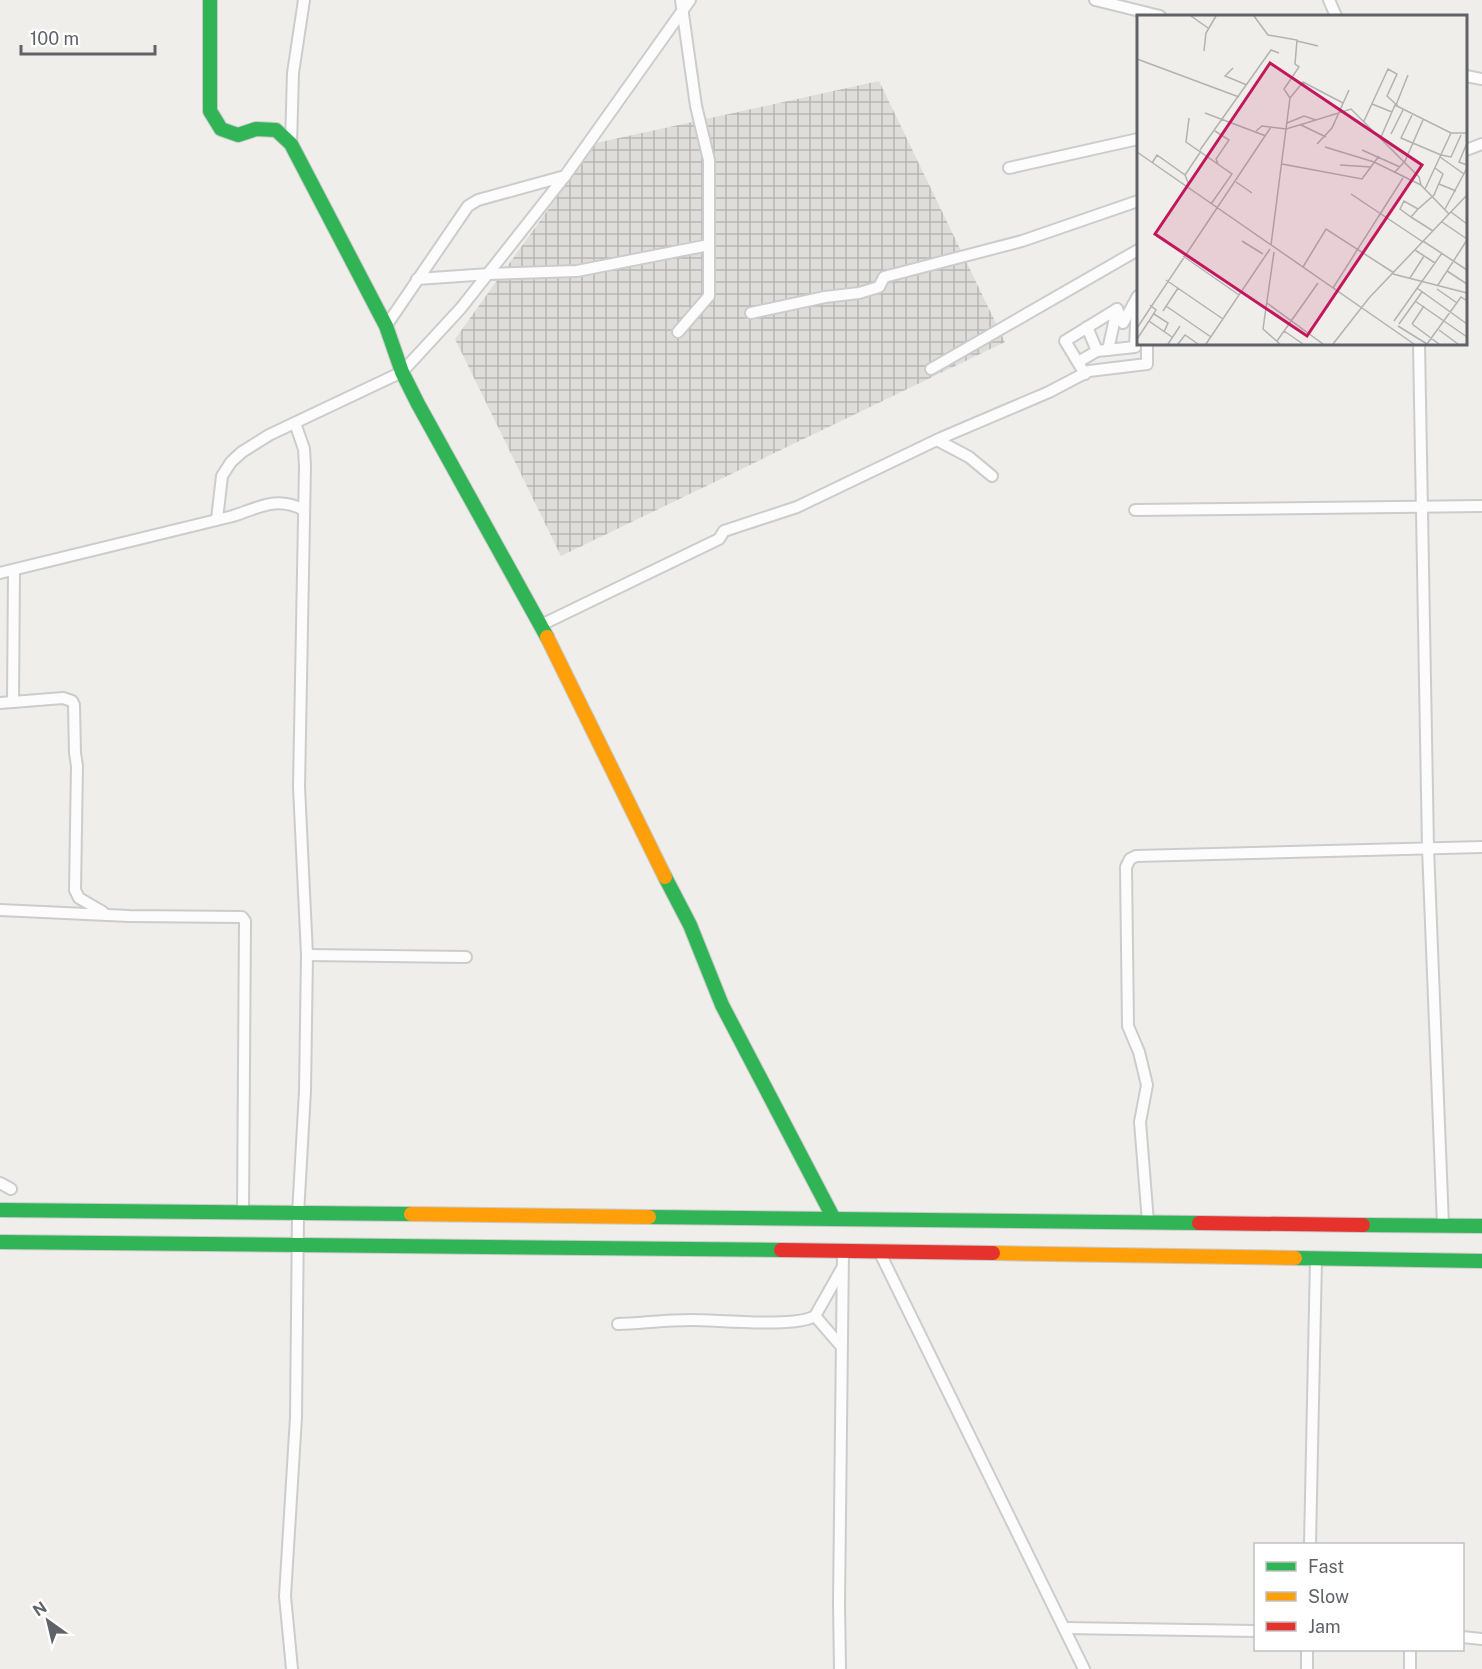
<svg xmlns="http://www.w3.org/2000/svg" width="1482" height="1669" font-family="'Public Sans',sans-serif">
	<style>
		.industrial { fill: url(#industrial-grid) }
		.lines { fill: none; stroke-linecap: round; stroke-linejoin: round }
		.street-casing { stroke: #cbcccc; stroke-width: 14 }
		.fast-casing { stroke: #cacacb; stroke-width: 16 }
		.slow-casing { stroke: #cacacb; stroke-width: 16 }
		.jam-casing { stroke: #cacacb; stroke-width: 16 }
		.street { stroke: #fdfcfc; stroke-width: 10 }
		.fast { stroke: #30b455; stroke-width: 14 }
		.slow { stroke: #ff9f0a; stroke-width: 14 }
		.jam { stroke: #e5322d; stroke-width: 14 }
		.inset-road { fill: none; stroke: #b1b2b2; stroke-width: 1.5 }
		.view { fill: #c2185b; fill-opacity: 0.15; stroke: #c2185b; stroke-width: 3 }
		.inset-edge { fill: none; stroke: #5f6368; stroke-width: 3 }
	</style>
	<defs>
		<pattern id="industrial-grid" width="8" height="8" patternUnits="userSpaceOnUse" patternTransform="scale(1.5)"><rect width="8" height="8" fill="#dfddda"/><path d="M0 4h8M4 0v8" fill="none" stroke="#b8b7b5"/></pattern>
	</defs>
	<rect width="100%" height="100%" fill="#efeeea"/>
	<path class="industrial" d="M879,81L1005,342L561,556L455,339L596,143Z"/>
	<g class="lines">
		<defs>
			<g id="street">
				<path d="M1095,0L1160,16"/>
				<path d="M1329,0L1336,16"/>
				<path d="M1466,76L1482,79"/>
				<path d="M291,144L293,73L304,0"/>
				<path d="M1466,150L1482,144"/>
				<path d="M1009,168L1138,139"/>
				<path d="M417,279L489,274L577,271L709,245"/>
				<path d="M751,313L825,297L859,293L879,287L884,277L1022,241L1138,201"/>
				<path d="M386,326L468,206L478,200L565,176L690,0"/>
				<path d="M678,332L709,296V160L696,106L681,0"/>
				<path d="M1419,344L1428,848L1443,1225"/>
				<path d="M1108,350L1117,309"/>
				<path d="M1097,351L1135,347L1137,301"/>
				<path d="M1078,362L1097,351L1087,327"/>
				<path d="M931,369L1138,250"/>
				<path d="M1085,374L1065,341L1117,309L1123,323L1138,296"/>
				<path d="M937,440L969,457L992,476"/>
				<path d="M1135,510L1482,506"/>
				<path d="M217,519L222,476L231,462L242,452L269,435L402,372L461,308L565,176"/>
				<path d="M0,573L233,516C260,507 277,496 304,510"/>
				<path d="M541,625L719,539L724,531L797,507L941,438L1049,392L1089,371L1147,364V344"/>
				<path d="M13,702L14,570"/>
				<path d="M0,703L63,698L72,701L74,705L75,753L77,766L75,890L79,898L103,912"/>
				<path d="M0,910L129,916L242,917L245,921L243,1213"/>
				<path d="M307,955L466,957"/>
				<path d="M0,1183L11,1189"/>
				<path d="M1148,1222L1140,1122L1147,1085L1139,1052L1128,1026L1126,867L1130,859L1136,856L1482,847"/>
				<path d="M879,1251L1084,1669"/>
				<path d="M815,1316L841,1346"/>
				<path d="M618,1324C642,1323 667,1320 692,1320C719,1320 795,1328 815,1316L841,1270"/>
				<path d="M1310,1544L1316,1259"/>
				<path d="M1064,1628L1256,1631"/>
				<path d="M1462,1637L1482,1639"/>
				<path d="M292,1669L285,1596L296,1417L298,1214L305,1091L307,955L299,787L305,466L304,449L295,423"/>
				<path d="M840,1669L839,1603L843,1251"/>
				<path d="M1307,1669V1650"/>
				<path d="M1410,1669V1650"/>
			</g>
			<g id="fast">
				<path d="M210,0V111L221,129L238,135L256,129L276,130L291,144L386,326L402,372L418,404L547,637"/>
				<path d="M665,877L690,925L722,1005L834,1219"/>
				<path d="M0,1210L411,1214"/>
				<path d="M649,1217L1199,1223"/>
				<path d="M1363,1225L1482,1226"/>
				<path d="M0,1242L781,1250"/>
				<path d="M1295,1258L1482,1261"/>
			</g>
			<g id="slow">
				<path d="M547,637L665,877"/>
				<path d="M411,1214L649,1217"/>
				<path d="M993,1253L1295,1258"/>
			</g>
			<g id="jam">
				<path d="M1199,1223L1363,1225"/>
				<path d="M781,1250L993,1253"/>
			</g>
		</defs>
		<use href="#street" class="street-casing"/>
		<use href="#fast" class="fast-casing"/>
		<use href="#slow" class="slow-casing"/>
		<use href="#jam" class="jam-casing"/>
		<use href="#street" class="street"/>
		<use href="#fast" class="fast"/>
		<use href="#slow" class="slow"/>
		<use href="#jam" class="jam"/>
	</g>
	<g transform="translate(1137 15)">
		<rect width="330" height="330" fill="#efeeea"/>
		<path class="inset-road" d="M54,1L71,13M117,1L131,20L160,25L158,49L162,52L147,74L153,83M160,26L181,31M67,36L69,18L79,1M0,44L102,82M96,53L88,61L110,70M235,89L255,97M259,90L271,60M68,98L129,121M275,100L264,123L304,140L314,142L324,120M52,103L49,127L95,159L74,189M227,106L251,54L260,59L250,81L261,91M150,108L167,101L179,105L214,94L282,162L284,170L312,199M164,110L189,122M78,116L92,125L79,144L81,149M119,116L125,111L149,114L179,105M254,119L266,95M244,122L258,90L314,118H330M330,128L322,147L330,150M180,129L195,113L212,75M188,132L237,147L284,170M63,135L134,35L142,38M225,135L263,152M0,137L277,329M303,142L327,159M15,148L20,140L48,160L52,170M145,149L225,164L242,141M203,150L234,152M258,157L268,146L286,105M48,160L64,136M99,167L115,178M302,169L319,176M288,174L314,118M214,179L286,227M281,194L274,202L263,194L267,186L281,194L297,180L306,159L298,153M308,194L330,153M314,197L330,209M274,202L296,216M305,207L330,224M105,226L126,239M286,226L330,255M134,230L153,83L166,67L206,88M278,235L298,248M137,237L126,314L143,329M46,241L102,280M166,252L189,214L257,258M310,256L330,269M256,259L330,278M273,263L287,241M29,265L86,304M301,270L330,225M196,273L266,163M280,273L330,309M300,274L320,288M278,286L330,322M130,288L186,329M13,290L19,295L12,306L35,322M29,291L74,322M26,296L41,273M17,299L31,308L27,317M257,306L305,238M262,309L285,277M275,309L302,329M275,309L287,291M261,311L290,329M0,313L134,112M302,315L321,329M147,316L166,329M0,324L12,306M140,326L181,268M31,329L43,311M41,329L48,320L61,329M69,329L133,234M196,329L232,283L330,180M290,329L324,282L330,286"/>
		<path class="view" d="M133,48L285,150L170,321L18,219Z"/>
		<rect width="330" height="330" class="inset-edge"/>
	</g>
	<rect x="1254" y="1543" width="210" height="108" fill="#ffffff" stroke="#bfc1c3" stroke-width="1.5"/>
	<rect x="1266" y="1562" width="30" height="9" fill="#30b455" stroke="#bfc1c3" stroke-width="1.5"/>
	<text x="1308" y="1573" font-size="18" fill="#5f6368">Fast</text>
	<rect x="1266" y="1592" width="30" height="9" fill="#ff9f0a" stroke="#bfc1c3" stroke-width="1.5"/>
	<text x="1308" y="1603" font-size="18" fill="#5f6368">Slow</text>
	<rect x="1266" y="1622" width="30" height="9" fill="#e5322d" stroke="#bfc1c3" stroke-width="1.5"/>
	<text x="1308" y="1633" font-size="18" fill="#5f6368">Jam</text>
	<g transform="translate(48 1621) rotate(326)" stroke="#ffffff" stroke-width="4.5" paint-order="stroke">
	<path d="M0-4.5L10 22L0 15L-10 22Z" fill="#5f6368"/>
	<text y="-9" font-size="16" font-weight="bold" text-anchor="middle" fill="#5f6368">N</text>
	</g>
	<path d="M21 45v9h134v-9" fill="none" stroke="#5f6368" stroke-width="3"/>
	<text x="30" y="45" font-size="18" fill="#5f6368" stroke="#ffffff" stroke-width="4.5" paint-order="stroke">100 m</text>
</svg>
